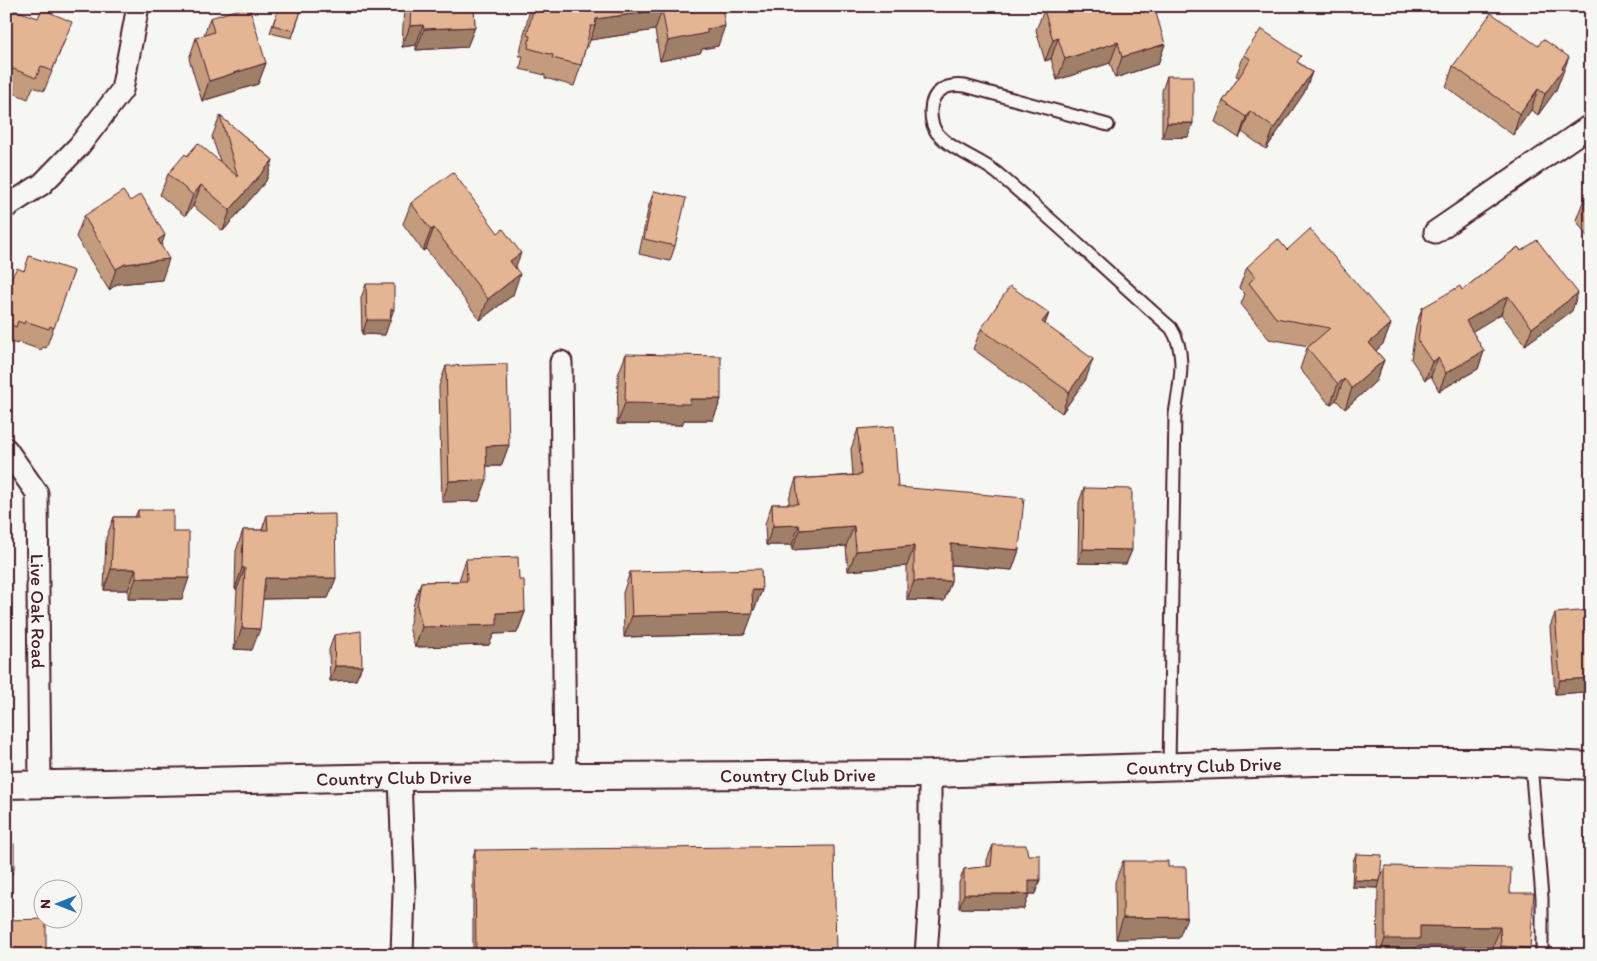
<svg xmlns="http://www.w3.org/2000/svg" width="1597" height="961" font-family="Itim,sans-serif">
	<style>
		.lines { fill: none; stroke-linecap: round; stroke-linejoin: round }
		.service-casing { stroke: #4a1f2b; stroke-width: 15 }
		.minor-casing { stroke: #4a1f2b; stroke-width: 25 }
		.tertiary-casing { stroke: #4a1f2b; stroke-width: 30 }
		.service { stroke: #f6f6f2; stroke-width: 11 }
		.minor { stroke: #f6f6f2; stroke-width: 21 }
		.tertiary { stroke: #f6f6f2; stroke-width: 26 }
		.wall { fill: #c39c7e; stroke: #4a1f2b }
		.shaded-wall { fill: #9f7f67; stroke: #4a1f2b }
		.building { fill: #e3b593; stroke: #4a1f2b }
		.labels { text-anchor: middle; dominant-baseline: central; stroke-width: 4; stroke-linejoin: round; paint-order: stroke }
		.street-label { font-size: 19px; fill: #4a1f2b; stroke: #f6f6f2 }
	</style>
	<rect width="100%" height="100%" fill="#f6f6f2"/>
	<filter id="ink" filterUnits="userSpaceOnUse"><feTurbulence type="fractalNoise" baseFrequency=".02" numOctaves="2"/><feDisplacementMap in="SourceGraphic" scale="10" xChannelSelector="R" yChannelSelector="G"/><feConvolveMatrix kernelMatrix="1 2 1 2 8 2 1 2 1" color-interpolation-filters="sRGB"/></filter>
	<g filter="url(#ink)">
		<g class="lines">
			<defs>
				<g id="service">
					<path d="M1108,125L965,86C957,85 947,85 940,91C928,99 929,122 937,133C952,151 979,158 997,173C1057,223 1113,277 1171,328C1188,354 1179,385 1175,414L1169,766"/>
					<path d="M1531,763L1542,898V955"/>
				</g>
				<g id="minor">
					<path d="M6,207L42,184L79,146L122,90L138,6"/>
					<path d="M1435,232L1591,125"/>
					<path d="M561,362L565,777"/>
					<path id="s1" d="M6,449L37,493L40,785"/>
					<path d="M400,777L404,891L402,955"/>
					<path d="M926,955L930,898V774"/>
				</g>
				<g id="tertiary">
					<path id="s2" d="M6,785L400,777L930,774L1314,762H1509L1591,766"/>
				</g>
			</defs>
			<use href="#service" class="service-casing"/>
			<use href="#minor" class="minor-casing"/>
			<use href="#tertiary" class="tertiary-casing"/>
			<use href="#service" class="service"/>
			<use href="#minor" class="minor"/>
			<use href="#tertiary" class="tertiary"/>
		</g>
		<g class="wall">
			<path d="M279,6L302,8L292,38L270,33Z"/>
			<path d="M404,6H481L480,8H474L475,27L467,47L416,50V45L402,47Z"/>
			<path d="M532,6H722L718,46L702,49L700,53L660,61L655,30L590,40L588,47L586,46L581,65L574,86L545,78V75L520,69L523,56H519L529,13Z"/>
			<path d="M6,7L64,42L44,91L33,87L28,99L6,90Z"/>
			<path d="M1044,10L1165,44L1158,64L1115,78L1110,63L1057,80L1051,59L1045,61L1036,30Z"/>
			<path d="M210,18L266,63L258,84L202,101L189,59L196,38L204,35Z"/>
			<path d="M1244,55L1299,63L1312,72L1304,93L1266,149L1242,132L1239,138L1215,122L1223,101L1239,77L1236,76Z"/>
			<path d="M1453,66L1561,78L1559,82L1556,90L1538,115L1531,110L1513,135L1446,87Z"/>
			<path d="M1167,76L1188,137L1162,138V91Z"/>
			<path d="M220,116L273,160L266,181L223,231L193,206L185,216L160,195L168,174L187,156L220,161L212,137Z"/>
			<path d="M654,191L675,246L670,261L639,254L649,205Z"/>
			<path d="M1591,194V242L1576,220L1584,199Z"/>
			<path d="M411,203L516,268L513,295L480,320L426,249L423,251L403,224Z"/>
			<path d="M84,216L161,246L162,280L117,284L109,290L76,237Z"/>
			<path d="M1518,247L1572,311L1525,345L1501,314L1472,331L1484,351L1478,369L1439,391L1431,376L1425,380L1411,359L1416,326L1422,308L1462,290Z"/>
			<path d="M1287,250L1391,324L1383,344L1376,351L1384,360L1376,381L1345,409L1336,400L1330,405L1300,369L1307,348L1309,346L1269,339L1241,304L1245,294L1239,288L1247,267Z"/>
			<path d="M24,270L74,271L46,348L43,347L41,350L18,342L17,344L11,342L9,347H6V277L11,278Z"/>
			<path d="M366,284L390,318L385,335L362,334L361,298Z"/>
			<path d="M1049,313L1045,324L1086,379L1062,413L973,349L981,329Z"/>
			<path d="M626,354L721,399L713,420H684L682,425L617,424L618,375Z"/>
			<path d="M446,366L509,445L501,466H487L479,501L442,502L439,386Z"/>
			<path d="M858,429L898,487L1019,550L1012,570L951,565V581L944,601L907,600V566L848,571L846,546L792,550V545H766L765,524L772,504H789V499L796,479L853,475L851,449Z"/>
			<path d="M1084,488L1132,550L1126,564L1078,563L1079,502Z"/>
			<path d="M138,510L173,532L182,599H128V590H104L106,538L114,517H135Z"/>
			<path d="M267,515L336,578L328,598L263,599L252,650L234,649L237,589H235L236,551L243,530H262Z"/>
			<path d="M466,559L519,580L525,612L517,633L494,634L489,645L415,647L409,627L414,603L421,582L459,581Z"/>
			<path d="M630,572L762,590L754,610H753L745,634L624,637L623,593Z"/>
			<path d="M1555,613L1589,663L1585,692L1555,694L1550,627Z"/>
			<path d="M334,635L362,666L356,680L330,681L329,650Z"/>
			<path d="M993,845L1035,894H1029L1024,909L959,908V883L964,869L987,867V860Z"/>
			<path d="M475,850L836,955H473V857Z"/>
			<path d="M1356,854L1380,880L1385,866L1510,893L1530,948L1528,955H1493V947L1417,946L1414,955H1377L1378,887V888L1352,887L1353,861Z"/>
			<path d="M1123,861L1168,867L1179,938L1116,939L1115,882Z"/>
		</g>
		<g class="shaded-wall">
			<path d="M469,6H481L480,8H474Z"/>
			<path d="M662,10L655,30L590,40L595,26L596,19Z"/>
			<path d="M423,25L416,45L402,47L410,26Z"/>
			<path d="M725,26L718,46L702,49L700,53L660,61L668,41L707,29Z"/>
			<path d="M475,27L467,47L416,50L424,29Z"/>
			<path d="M1058,38L1051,59L1045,61L1053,40Z"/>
			<path d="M1118,42L1110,63L1057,80L1065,59Z"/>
			<path d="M1165,44L1158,64L1115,78L1122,57Z"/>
			<path d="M1569,57L1561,78L1559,82L1556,90L1538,115L1545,94Z"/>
			<path d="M266,63L258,84L202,101L209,81Z"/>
			<path d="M1312,72L1304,93L1266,149L1274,128Z"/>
			<path d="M1538,89L1531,110L1513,135L1520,114Z"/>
			<path d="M1250,111L1242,132L1239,138L1246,117Z"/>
			<path d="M1167,123H1193L1188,137L1162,138Z"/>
			<path d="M273,160L266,181L223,231L230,210Z"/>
			<path d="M201,185L193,206L185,216L193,195Z"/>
			<path d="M434,228L426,249L423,251L431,230Z"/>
			<path d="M165,235L158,256V240Z"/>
			<path d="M521,253L513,274L510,261Z"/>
			<path d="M169,259L162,280L117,284L109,290L116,269L125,264Z"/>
			<path d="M520,274L513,295L480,320L488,299Z"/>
			<path d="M1578,293L1572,311L1525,345L1532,328Z"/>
			<path d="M1508,296L1501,314L1460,339L1466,321Z"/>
			<path d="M391,309H394L385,335L362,334L367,320Z"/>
			<path d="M1049,313L1041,334L1042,322Z"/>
			<path d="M1391,324L1383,344L1362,364L1369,343Z"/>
			<path d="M1484,351L1478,369L1439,391L1446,373Z"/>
			<path d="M1438,358L1431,376L1425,380L1432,362Z"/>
			<path d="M1093,359L1086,379L1062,413L1069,392Z"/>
			<path d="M1384,360L1376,381L1345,409L1352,388Z"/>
			<path d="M1344,379L1336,400L1330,405L1338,384Z"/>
			<path d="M690,399H721L713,420H684L682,425L617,424L625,403Z"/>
			<path d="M509,445L501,466H478L486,446Z"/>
			<path d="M487,480L479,501L442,502L449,481Z"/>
			<path d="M799,525L792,545H766L773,526Z"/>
			<path d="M854,526L846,546L792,550L800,530Z"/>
			<path d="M951,544L1019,550L1012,570L944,564Z"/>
			<path d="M914,546L907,566L848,571L856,551Z"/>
			<path d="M1083,549L1132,550L1126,564L1078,563Z"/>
			<path d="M242,568H245L237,589H235Z"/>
			<path d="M111,569H136L128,590H104Z"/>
			<path d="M136,578H189L182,599H128Z"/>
			<path d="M265,578H336L328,598L257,599Z"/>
			<path d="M914,581H951L944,601L907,600Z"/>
			<path d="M752,590H762L754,610L744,611Z"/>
			<path d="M525,612L517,633L494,634L489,645L415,647L422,627L497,613Z"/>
			<path d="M753,613L745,634L624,637L632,616Z"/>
			<path d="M242,628L260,629L252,650L234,649Z"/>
			<path d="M1589,649H1591V663H1583Z"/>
			<path d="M335,666H362L356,680L330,681Z"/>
			<path d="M1590,678L1585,692L1555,694L1560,680Z"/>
			<path d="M6,869H14L11,876H6Z"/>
			<path d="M1029,880H1040L1035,894H1024Z"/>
			<path d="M1354,880L1380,881L1378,888L1352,887Z"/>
			<path d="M964,894H1029L1024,909L959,908Z"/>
			<path d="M1187,917L1179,938L1116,939L1123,918Z"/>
			<path d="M1420,926L1500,927L1493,947L1417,946L1414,955H1379L1385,939Z"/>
			<path d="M1501,946L1530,948L1528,955H1498Z"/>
			<path d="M46,951L45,955H6V952Z"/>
		</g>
		<g class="building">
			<path d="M249,6L266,63L209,81L196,38L214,32L210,18Z"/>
			<path d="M279,6H288L302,8L294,31L273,25Z"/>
			<path d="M411,6H474L475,27L424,29L423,25L410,26Z"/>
			<path d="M534,6H722L725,26L707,29V33L668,41L662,10L596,19L595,26H591L581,65L552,58L553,55L528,48L530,36L527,35Z"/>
			<path d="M1054,6H1154L1165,44L1122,57L1118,42L1065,59L1058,38L1053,40L1044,10Z"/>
			<path d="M6,7L38,18L42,9L72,22L52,71L41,66L36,78L6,66Z"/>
			<path d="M1491,13L1538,46L1543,39L1569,57L1562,68L1563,69L1545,94L1538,89L1520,114L1453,66Z"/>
			<path d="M1261,29L1301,56L1297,62L1312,72L1274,128L1250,111L1246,117L1223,101L1251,59L1244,55Z"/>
			<rect x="1167" y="76" width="26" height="47"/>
			<path d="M220,116L273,160L230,210L201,185L193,195L168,174L185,154L187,156L198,143L238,177Z"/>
			<path d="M453,172L498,233L503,229L521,253L510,261L520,274L488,299L434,228L431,230L411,203Z"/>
			<path d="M123,191L130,201L141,194L165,235L158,240L169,259L125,264L116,269L84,216Z"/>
			<path d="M654,191L686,198L675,246L644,239Z"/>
			<path d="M1591,194V210L1584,199Z"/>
			<path d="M1310,229L1391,324L1369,343L1384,360L1352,388L1344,379L1338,384L1307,348L1330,328L1276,318L1249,283L1255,277L1247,267L1278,239L1287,250Z"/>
			<path d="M1537,240L1578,293L1532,328L1508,296L1466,321L1484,351L1446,373L1438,358L1432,362L1418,341L1422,308L1460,286L1462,290L1518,247L1521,251Z"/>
			<path d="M29,256L74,271L54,328L50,326L49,329L25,321L24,324L18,321L16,327L6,323V277L11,278L17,268L24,271Z"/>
			<path d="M366,284H394V309H391L390,320H367Z"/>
			<path d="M1010,286L1049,313L1042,322L1093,359L1069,392L981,329Z"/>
			<path d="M626,354L721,356V399H690V404L625,403Z"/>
			<path d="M507,364L509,445L486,446L487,480L449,481L446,366Z"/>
			<path d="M894,426L898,487L1024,498L1019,550L951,544V581H914V546L856,551L854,526L800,530L799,525L773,526L772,504H798L796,479L861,475L858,429Z"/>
			<path d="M1084,488L1132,489V550L1083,549Z"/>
			<path d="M138,510H173V532H189V578H136V569H111L114,517H138Z"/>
			<path d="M335,514L336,578H265L260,629L242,628L245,568H242L243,530H268L267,515Z"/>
			<path d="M518,557L519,580H524L525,612L497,613V625L422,627L417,606L421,582L467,581L466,559Z"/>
			<path d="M761,569L762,590H752L753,613L632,616L630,572Z"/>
			<path d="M1591,610V649H1589L1590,678L1560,680L1555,613Z"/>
			<path d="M361,631L362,666H335L334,635Z"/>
			<rect x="6" y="844" width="8" height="25"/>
			<path d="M993,845H1026L1028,855H1040V880H1029V894H964V869L991,866Z"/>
			<path d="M834,846L836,955H476L475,850Z"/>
			<path d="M1356,854L1382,855L1380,881L1354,880Z"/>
			<path d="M1123,861H1168V867H1186L1187,917L1123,918Z"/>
			<path d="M1385,866L1511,868L1510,893H1534L1530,948L1501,946L1500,927L1420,926V939H1385Z"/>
			<path d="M46,919V951L6,952V920Z"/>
		</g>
	</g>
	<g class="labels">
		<g class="street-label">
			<text stroke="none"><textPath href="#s1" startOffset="172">Live Oak Road</textPath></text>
			<text stroke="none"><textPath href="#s2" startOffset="1198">Country Club Drive</textPath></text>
			<text stroke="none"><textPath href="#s2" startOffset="792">Country Club Drive</textPath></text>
			<text stroke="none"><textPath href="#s2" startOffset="388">Country Club Drive</textPath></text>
		</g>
	</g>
	<rect width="1597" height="961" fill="none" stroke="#f6f6f2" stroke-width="25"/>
	<rect x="12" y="12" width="1572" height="936" fill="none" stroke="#4a1f2b" stroke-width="2" filter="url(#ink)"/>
	<g transform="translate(58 904) rotate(270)"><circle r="24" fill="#f6f6f2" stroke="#b1a0a2"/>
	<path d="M0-4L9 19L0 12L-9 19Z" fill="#1f6fb2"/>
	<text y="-8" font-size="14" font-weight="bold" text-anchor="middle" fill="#4a1f2b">N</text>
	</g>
</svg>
